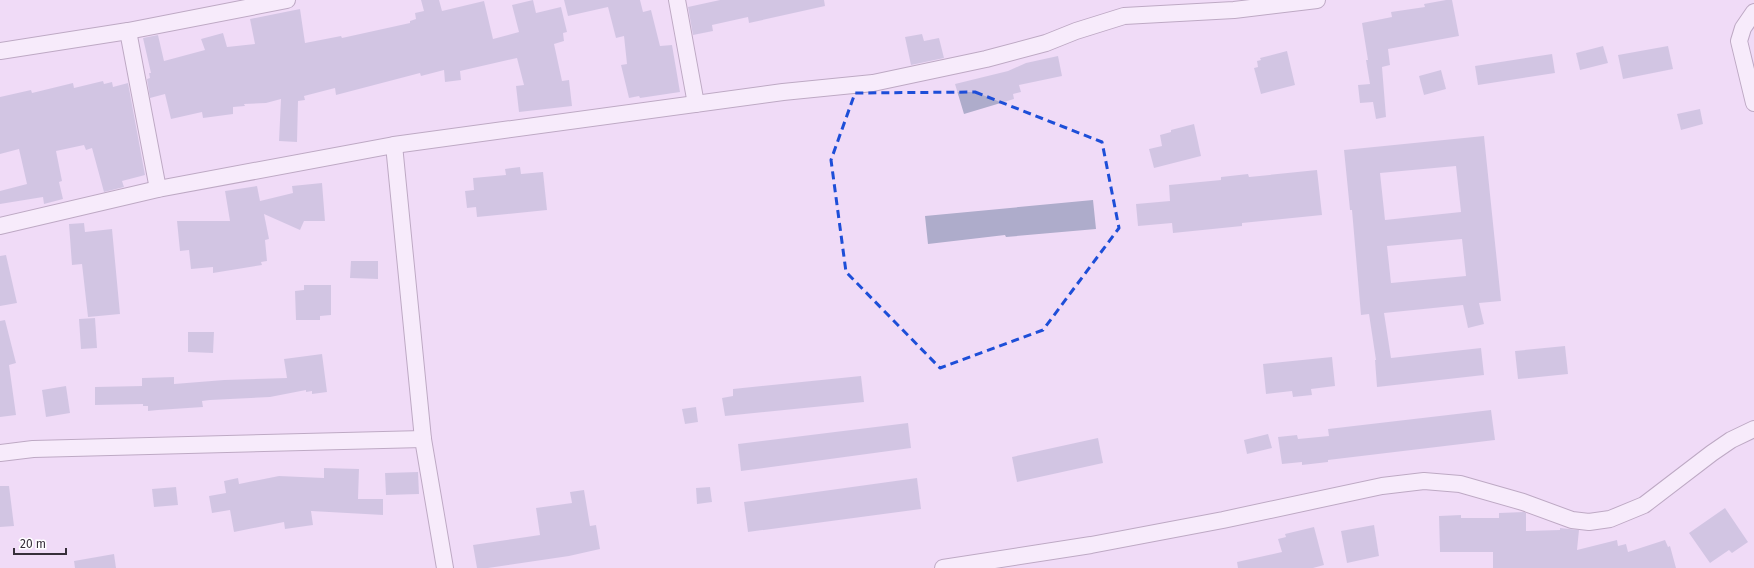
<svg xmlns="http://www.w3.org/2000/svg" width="1754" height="568" font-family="'Fira Sans',sans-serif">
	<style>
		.building { fill: #aeaccb; fill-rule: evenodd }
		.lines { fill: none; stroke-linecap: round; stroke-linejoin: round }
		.street-casing { stroke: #816e86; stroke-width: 18 }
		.street { stroke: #fff; stroke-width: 16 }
		.marked { fill: none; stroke: #1d4ed8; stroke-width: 3; stroke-dasharray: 8 5; stroke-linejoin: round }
	</style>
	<rect width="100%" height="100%" fill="#f0dbf7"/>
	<g class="building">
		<path d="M421,0H439L442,11L484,1L493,39L519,32L512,5L533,0L536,13L561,7L567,32L563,33L564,41L554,44L562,81L569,80L572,106L519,112L516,86L524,85L517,58L460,71L461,80L445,82L444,70L421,76L420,73L336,95L335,88L304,96L305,100L298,101L297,142L279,141L281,99L266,103L244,104L245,106L233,107V114L203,118L202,112L171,119L165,94L150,98L147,79L150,78L149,73H151L143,38L158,35L164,61L205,50L201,39L223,33L227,47L255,44L250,19L300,9L305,43L341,36L342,38L351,36L410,23V21L416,19L415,13L424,11Z"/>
		<path d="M564,0H640L643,12L651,10L660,46L672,45L680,92L640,98L639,96L629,98L621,65L627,64L624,36L616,38L608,7L568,16Z"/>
		<path d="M720,0H824L825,6L749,23L748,17L712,25L713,31L693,35L688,7Z"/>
		<path d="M1446,0H1452L1459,36L1388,49L1390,65L1382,67L1386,117L1376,119L1373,102L1360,103L1358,85L1370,84L1366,60H1368L1362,23L1392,17L1391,12L1425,7L1424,4Z"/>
		<path d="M922,34L924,41L939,38L944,58L911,65L905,37Z"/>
		<path d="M1603,46L1608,63L1580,70L1576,53Z"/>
		<path d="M1668,46L1673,69L1623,79L1618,55Z"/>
		<path d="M1287,51L1295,85L1261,94L1254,68L1258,67L1257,61L1261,60L1260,58Z"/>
		<path d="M1552,54L1555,73L1478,85L1475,66Z"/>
		<path d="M1058,56L1062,76L1019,85L1021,92L1013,94L1014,99L964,114L955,84L1008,71L1026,63Z"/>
		<path d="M1441,70L1446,89L1424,95L1419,76Z"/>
		<path d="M103,81L104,84L112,82L113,87L128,83L145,175L122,181L124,187L104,192L92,148L86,150L84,145L56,151L62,181L59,182L63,199L44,204L43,197L0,204V191L27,184L19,149L0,154V97L31,90L32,93L73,83L74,88Z"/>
		<path d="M1700,109L1703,124L1681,130L1677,114Z"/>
		<path d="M1194,124L1201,156L1154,168L1149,149L1162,146L1160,135L1171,132V130Z"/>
		<path d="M1484,136L1501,301L1479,303L1484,324L1468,328L1463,305L1384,313L1391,358L1481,348L1484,375L1377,387L1375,360H1376L1369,314L1361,315L1352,210H1350L1344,150ZM1456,166L1461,212L1385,220L1380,173ZM1462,239L1466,276L1391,283L1387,246Z"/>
		<path d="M520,167L521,174L543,172L547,210L477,217L476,207L467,208L465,191L474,190L473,178L506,175L505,169Z"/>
		<path d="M1317,170L1322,215L1242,223V226L1173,233L1172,223L1138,226L1136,204L1170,201L1169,185L1221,180V177L1248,174L1249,177Z"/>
		<path d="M322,183L325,221H304L300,230L264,214L269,239L265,240L267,261L261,262L262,265L213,273V267L191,269L189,250L180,251L177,221H230L225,191L257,186L260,201L293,193L292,186Z"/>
		<path d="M1093,200L1096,229L1006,237L1005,235L928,244L925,216Z"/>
		<path d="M84,223L85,232L112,229L120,314L88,317L82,264L72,265L69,224Z"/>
		<path d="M6,255L17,303L0,306V256Z"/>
		<path d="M351,261H378V279L350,278Z"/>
		<path d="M304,285H331V315L320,316V320H296L295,291L304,290Z"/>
		<path d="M95,318L97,348L81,349L79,319Z"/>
		<path d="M5,320L16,363L9,365L16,415L0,417V321Z"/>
		<path d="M188,332H214L213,353L188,352Z"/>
		<path d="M1565,346L1568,374L1518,379L1515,351Z"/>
		<path d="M322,354L327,392L312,394V391L306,392V390L270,397L210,400L202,401L203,407L158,410L148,411V406H143V404L95,405V387L142,386V378L174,377V384L224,380L287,378L284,359Z"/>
		<path d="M1332,357L1335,386L1311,389L1312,395L1293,397L1292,391L1266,394L1263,364Z"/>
		<path d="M861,376L864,402L725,416L722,398L733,396V389Z"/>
		<path d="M66,386L70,413L46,417L42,390Z"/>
		<path d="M696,407L698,422L685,424L682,409Z"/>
		<path d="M1491,410L1495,440L1328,460V462L1302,465V462L1282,464L1278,437L1297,435L1298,439L1329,436L1328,429Z"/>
		<path d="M908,423L911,448L741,471L738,444Z"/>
		<path d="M1268,434L1272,448L1247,454L1244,440Z"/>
		<path d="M1098,438L1103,463L1017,482L1012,457Z"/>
		<path d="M324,468L359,469L358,499H383V515L311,511L313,525L285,529L284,522L234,532L230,510L212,513L209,496L226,493L224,481L238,478L239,484L279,476L324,478Z"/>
		<path d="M418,472L419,494L386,495L385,473Z"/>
		<path d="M917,478L921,509L748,532L744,502Z"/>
		<path d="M0,486H9L14,526L0,527Z"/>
		<path d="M176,487L178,505L154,507L152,489Z"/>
		<path d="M710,487L712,502L697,504L696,488Z"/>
		<path d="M584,490L590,526L596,525L600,549L569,556L488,568H477L473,545L540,535L536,508L572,503L570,492Z"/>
		<path d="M1725,508L1748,542L1732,553L1729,550L1710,563L1689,533Z"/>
		<path d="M1524,512L1526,513V531L1560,530V528L1579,530L1577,550L1617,540L1618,546L1626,544L1628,552L1665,540L1668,547L1670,546L1676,568H1493V552H1440L1439,516L1461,515V518H1499V513Z"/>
		<path d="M1374,525L1379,556L1347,563L1341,531Z"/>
		<path d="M1314,527L1324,565L1313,568H1238L1237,562L1282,552L1278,539L1286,537L1285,534Z"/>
		<path d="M114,554L116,568H75L74,561Z"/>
	</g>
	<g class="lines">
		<defs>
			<g id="street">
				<path d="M677,0L696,104"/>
				<path d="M1754,12L1743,28L1739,41L1754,103"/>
				<path d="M128,31L158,189"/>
				<path d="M0,51L128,31L287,0"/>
				<path d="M394,145L423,439L445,568"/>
				<path d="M0,226L158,189L394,145L783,92L873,83L986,59L1046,43L1076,31L1124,16L1234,10L1317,0"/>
				<path d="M0,453L33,449L423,439"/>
				<path d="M943,568L1091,545L1223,520L1382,486L1424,481L1460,484L1523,502L1572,520L1589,522L1610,519L1644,505L1712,453L1731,440L1754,429"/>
			</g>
		</defs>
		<use href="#street" class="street-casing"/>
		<use href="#street" class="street"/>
	</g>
	<path d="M0 0H1754V568H0ZM975,92L1102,142L1119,228L1043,330L940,368L846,272L831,160L855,93Z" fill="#f0dbf7" fill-opacity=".55" fill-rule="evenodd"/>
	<path class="marked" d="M975,92L1102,142L1119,228L1043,330L940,368L846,272L831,160L855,93Z"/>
	<path d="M14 548v6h52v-6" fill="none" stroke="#372f3a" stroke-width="2"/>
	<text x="20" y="548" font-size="12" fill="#372f3a" stroke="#ffffff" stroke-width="3" paint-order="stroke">20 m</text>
</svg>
